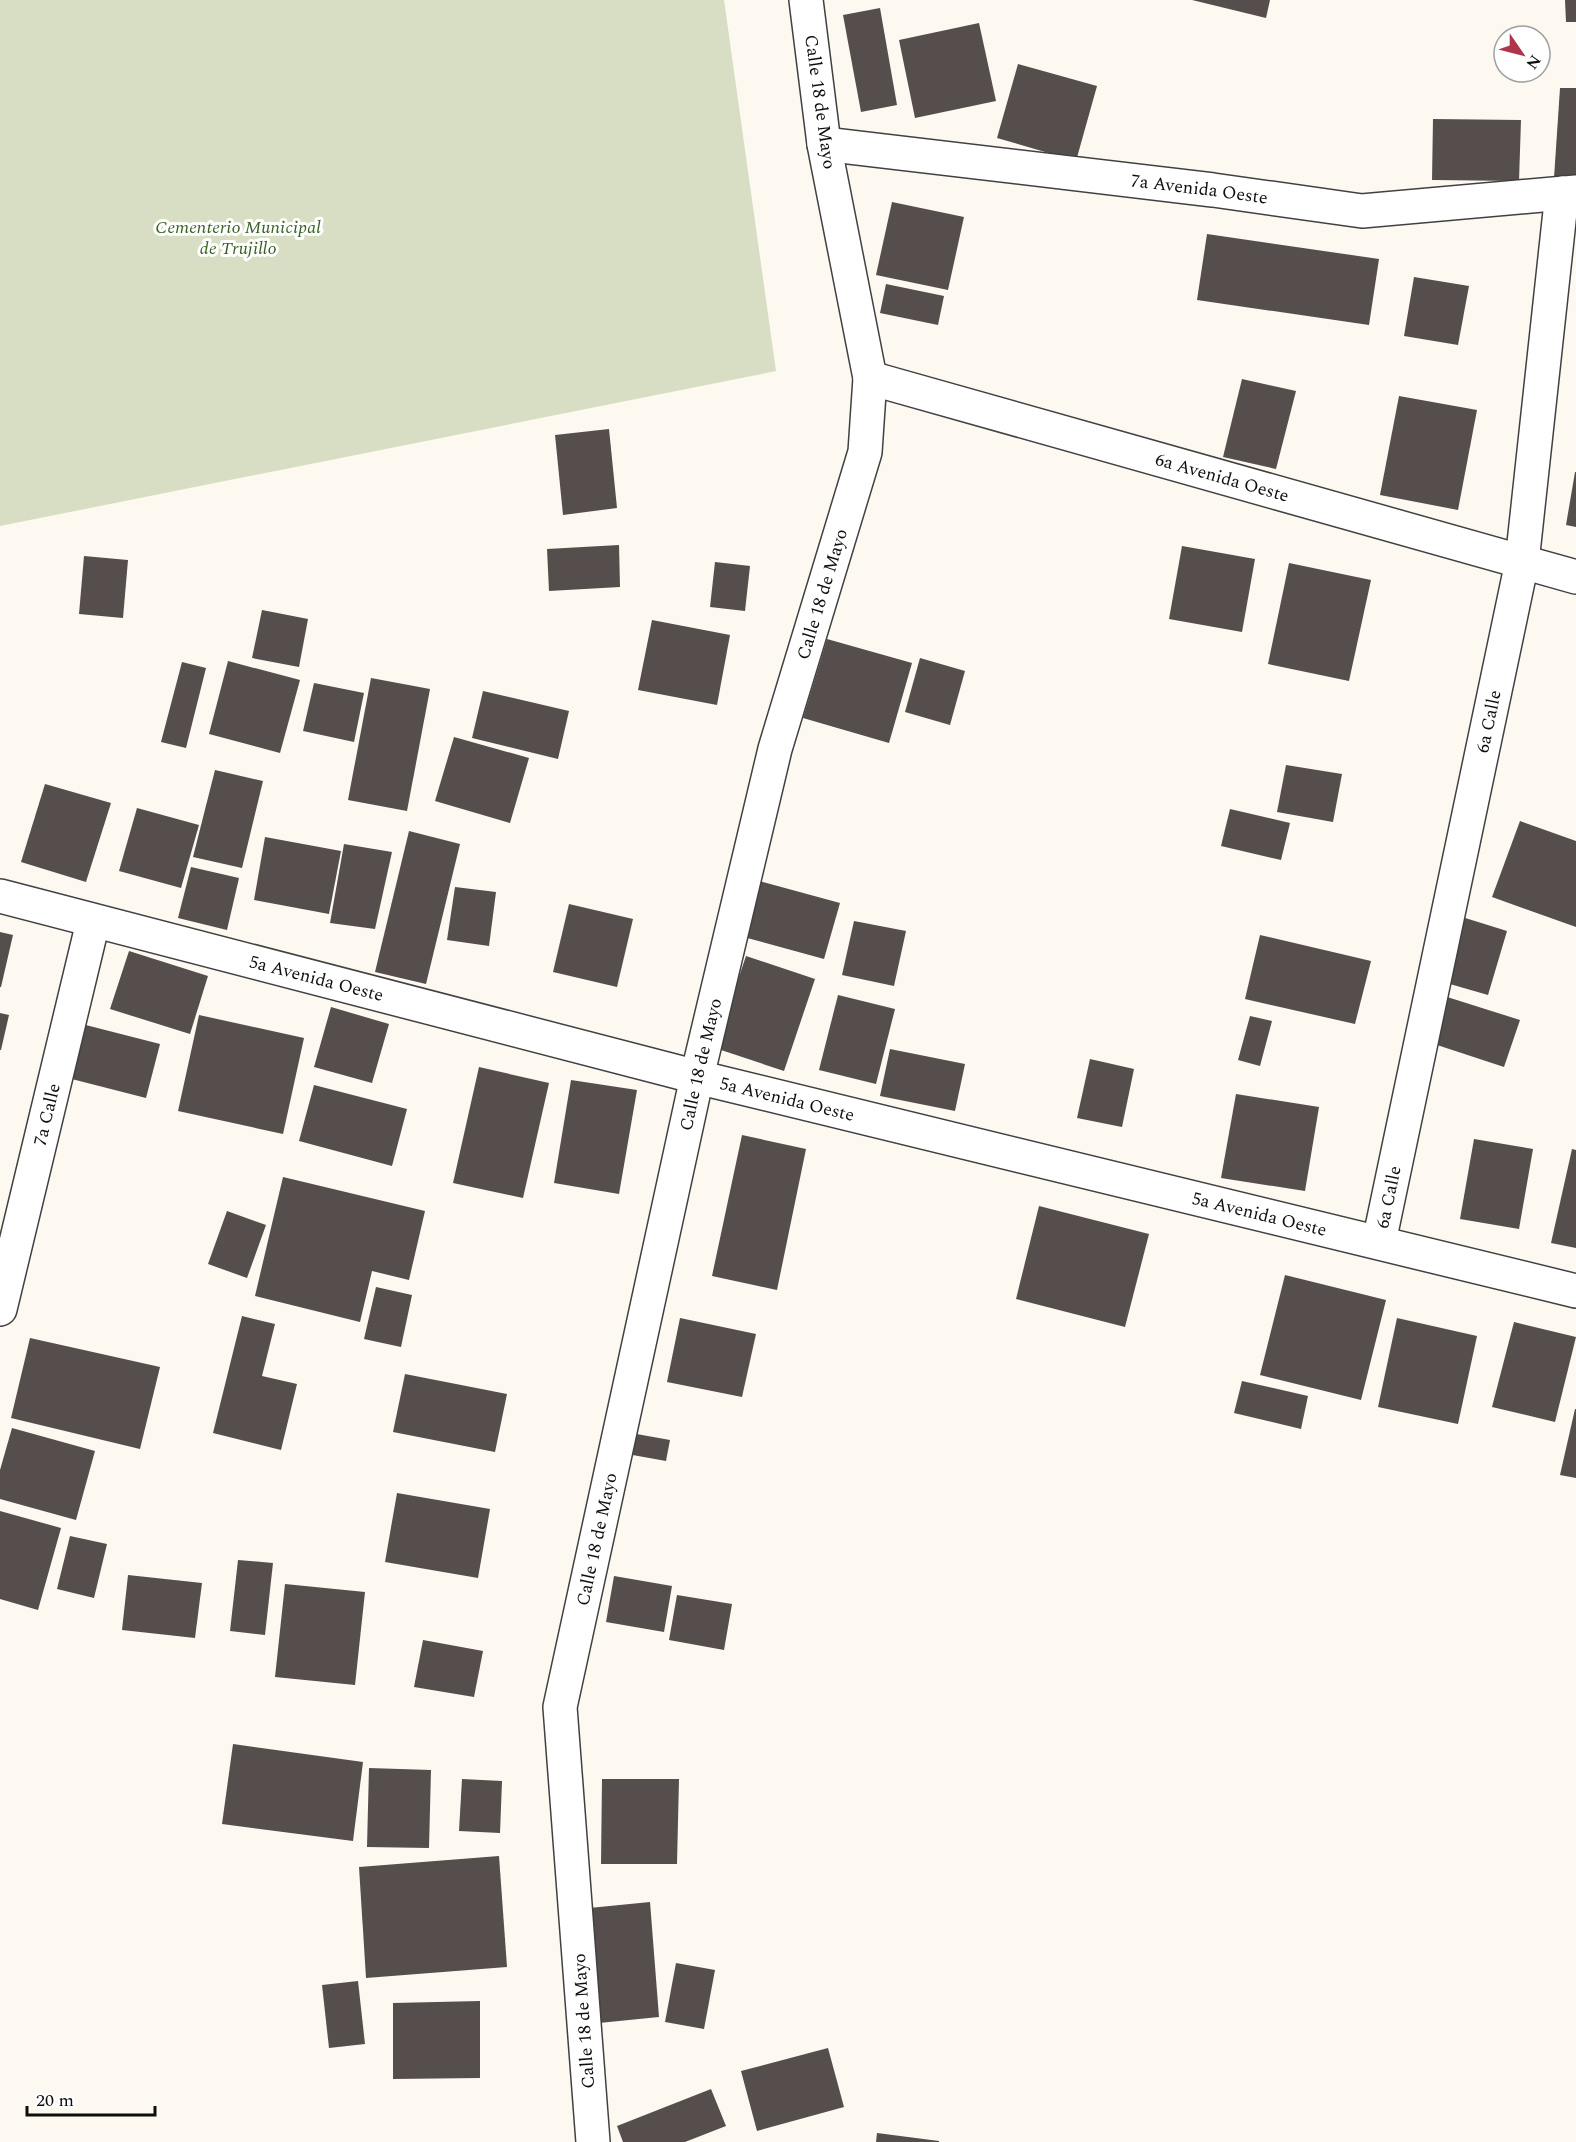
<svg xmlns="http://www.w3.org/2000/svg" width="1576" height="2142" font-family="Spectral,serif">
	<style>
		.cemetery { fill: #d8dec3 }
		.building { fill: #554e4c }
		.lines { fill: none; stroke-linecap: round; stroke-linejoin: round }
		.minor-casing { stroke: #414141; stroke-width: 36 }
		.minor { stroke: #fff; stroke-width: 33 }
		.labels { text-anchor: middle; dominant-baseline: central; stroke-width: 6; stroke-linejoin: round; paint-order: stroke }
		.street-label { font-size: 18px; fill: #0e0e0e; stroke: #fff }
		.park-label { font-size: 18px; font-style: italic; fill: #395f25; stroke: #fff }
	</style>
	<rect width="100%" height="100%" fill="#fdf9f1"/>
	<path class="cemetery" d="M0,0H724L776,371L0,526Z"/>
	<g class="building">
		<path d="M1192,0H1270L1266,18Z"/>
		<path d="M1565,0H1576V22H1566Z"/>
		<path d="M880,8L897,105L861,112L843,15Z"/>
		<path d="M979,23L996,101L915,118L899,40Z"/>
		<path d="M1018,64L1097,86L1076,161L997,138Z"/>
		<path d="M1560,88H1576V179L1554,178Z"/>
		<path d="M1433,119L1521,120L1519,181L1432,180Z"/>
		<path d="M892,202L964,217L948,290L876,275Z"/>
		<path d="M1207,234L1379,259L1369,325L1197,300Z"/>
		<path d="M1414,277L1469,286L1458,345L1404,336Z"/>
		<path d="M886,284L944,296L938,325L880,313Z"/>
		<path d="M1242,379L1296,391L1276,469L1223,457Z"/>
		<path d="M1399,396L1477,410L1458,510L1380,495Z"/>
		<path d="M609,429L617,508L563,515L555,435Z"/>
		<path d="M1575,472H1576V527L1566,525Z"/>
		<path d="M619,545L620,587L549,591L547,549Z"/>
		<path d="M1182,546L1255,559L1242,632L1169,619Z"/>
		<path d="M84,556L128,560L123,618L79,614Z"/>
		<path d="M715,562L750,566L745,611L710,607Z"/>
		<path d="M1289,563L1371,580L1349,681L1268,664Z"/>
		<path d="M262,610L308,619L299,667L252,658Z"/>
		<path d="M652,620L730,635L717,705L638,690Z"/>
		<path d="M827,639L912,663L889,743L803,718Z"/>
		<path d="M920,658L965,671L950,725L905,712Z"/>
		<path d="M228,661L300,680L280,753L209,734Z"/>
		<path d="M182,662L206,668L186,748L161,742Z"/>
		<path d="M371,678L430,689L407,811L348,800Z"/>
		<path d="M314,683L364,693L354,742L303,731Z"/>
		<path d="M483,691L569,711L558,759L472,738Z"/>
		<path d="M454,737L529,758L510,823L435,801Z"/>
		<path d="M1286,765L1342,774L1333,822L1277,812Z"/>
		<path d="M215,770L263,781L242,868L193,857Z"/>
		<path d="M45,784L111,803L86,882L21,862Z"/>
		<path d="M137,808L199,825L181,888L119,871Z"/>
		<path d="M1230,809L1290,823L1281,860L1221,846Z"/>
		<path d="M1520,821L1576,841V927L1492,897Z"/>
		<path d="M409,831L460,844L426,984L375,972Z"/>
		<path d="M265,837L341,851L329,914L254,900Z"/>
		<path d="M344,844L392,852L375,929L330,923Z"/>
		<path d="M191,867L239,878L227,930L178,918Z"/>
		<path d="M756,880L840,903L824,959L740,936Z"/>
		<path d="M455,887L496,892L489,946L447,940Z"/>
		<path d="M569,904L633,919L617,987L553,972Z"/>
		<path d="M1462,917L1507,931L1488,995L1443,982Z"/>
		<path d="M854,921L906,931L894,986L842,975Z"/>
		<path d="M0,932L13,935L1,987H0Z"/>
		<path d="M1260,935L1371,961L1355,1024L1245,999Z"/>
		<path d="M129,951L208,976L190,1034L110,1009Z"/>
		<path d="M746,956L815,979L784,1071L715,1048Z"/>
		<path d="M838,995L895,1009L876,1084L819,1070Z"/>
		<path d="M1444,996L1520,1020L1504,1067L1428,1042Z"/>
		<path d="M331,1007L389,1024L372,1083L314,1067Z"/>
		<path d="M0,1013L9,1015L1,1050H0Z"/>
		<path d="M199,1015L304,1038L283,1134L178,1111Z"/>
		<path d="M1250,1016L1272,1021L1260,1066L1238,1060Z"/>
		<path d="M74,1022L160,1044L146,1098L60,1076Z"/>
		<path d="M890,1049L965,1064L955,1111L880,1096Z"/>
		<path d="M1090,1059L1134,1069L1122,1127L1077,1118Z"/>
		<path d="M479,1067L549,1083L523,1198L453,1183Z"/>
		<path d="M571,1080L637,1090L619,1194L554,1183Z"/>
		<path d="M314,1085L407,1109L392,1166L299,1141Z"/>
		<path d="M1236,1094L1319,1107L1305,1191L1221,1178Z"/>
		<path d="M742,1135L806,1149L777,1290L712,1276Z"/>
		<path d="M1474,1139L1533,1149L1519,1229L1460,1219Z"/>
		<path d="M1572,1149L1576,1150V1248L1551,1243Z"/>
		<path d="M283,1177L425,1211L409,1280L372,1271L360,1322L255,1296Z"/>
		<path d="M1039,1206L1149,1234L1125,1327L1016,1299Z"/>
		<path d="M227,1211L266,1225L247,1278L208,1264Z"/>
		<path d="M1285,1275L1386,1300L1361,1400L1260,1375Z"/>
		<path d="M376,1287L412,1295L401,1347L364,1339Z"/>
		<path d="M242,1316L275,1324L262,1376L297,1384L281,1450L213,1433Z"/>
		<path d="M680,1318L756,1334L742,1397L667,1382Z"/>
		<path d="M1397,1318L1477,1336L1458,1424L1378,1407Z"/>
		<path d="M1514,1322L1576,1337L1555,1422L1492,1407Z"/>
		<path d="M30,1338L160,1367L140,1449L11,1418Z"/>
		<path d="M405,1374L507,1394L495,1452L393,1432Z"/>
		<path d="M1242,1381L1308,1396L1301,1429L1234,1413Z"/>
		<path d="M1575,1409H1576V1478L1560,1475Z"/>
		<path d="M12,1428L95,1451L76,1520L0,1499V1470Z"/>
		<path d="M631,1433L670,1440L666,1461L627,1454Z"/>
		<path d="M397,1493L490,1509L478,1578L385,1562Z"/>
		<path d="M0,1511L61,1528L38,1610L0,1599Z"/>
		<path d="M70,1536L107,1544L94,1598L57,1589Z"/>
		<path d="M238,1560L273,1563L265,1635L230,1631Z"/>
		<path d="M128,1575L202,1583L195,1638L122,1630Z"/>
		<path d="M614,1576L672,1586L664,1632L606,1622Z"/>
		<path d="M285,1584L365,1592L355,1685L275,1677Z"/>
		<path d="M677,1595L732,1604L724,1650L669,1640Z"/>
		<path d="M423,1640L483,1651L474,1697L414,1687Z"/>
		<path d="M233,1744L363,1762L353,1841L222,1824Z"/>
		<path d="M369,1768L431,1770L429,1848L367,1847Z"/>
		<path d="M462,1779L502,1781L500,1833L459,1831Z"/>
		<path d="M602,1779H679L677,1864H601Z"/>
		<path d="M499,1856L507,1967L366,1978L359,1867Z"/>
		<path d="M650,1902L659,2017L589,2024L579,1909Z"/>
		<path d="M676,1963L715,1970L704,2029L665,2022Z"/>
		<path d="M358,1981L365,2044L329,2048L322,1985Z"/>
		<path d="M480,2001V2078L393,2079V2003Z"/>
		<path d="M828,2048L844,2107L757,2131L741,2071Z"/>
		<path d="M711,2089L726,2126L685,2142H623L617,2126Z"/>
		<path d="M877,2133L939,2141V2142H876Z"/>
	</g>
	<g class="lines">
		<defs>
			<g id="minor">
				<path id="s1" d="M824,144L1213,190L1362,211L1576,192"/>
				<path id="s2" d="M870,378L1576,577"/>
				<path id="s3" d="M0,896L697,1077L1576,1291"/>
				<path id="s4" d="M1379,1242L1522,562L1562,193"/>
				<path id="s5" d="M0,1309L93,922"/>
				<path id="s6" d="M593,2142L560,1707L697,1077L775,749L865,452L870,378L824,144L806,0"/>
			</g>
		</defs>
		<use href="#minor" class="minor-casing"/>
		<use href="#minor" class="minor"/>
	</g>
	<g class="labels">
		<g class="street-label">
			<text transform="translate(820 102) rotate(82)">Calle 18 de Mayo</text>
			<text stroke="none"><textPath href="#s1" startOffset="378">7a Avenida Oeste</textPath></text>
			<text stroke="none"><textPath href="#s2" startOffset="366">6a Avenida Oeste</textPath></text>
			<text stroke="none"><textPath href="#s6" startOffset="1580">Calle 18 de Mayo</textPath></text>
			<text stroke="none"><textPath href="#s4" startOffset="532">6a Calle</textPath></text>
			<text stroke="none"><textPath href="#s3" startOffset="327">5a Avenida Oeste</textPath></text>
			<text stroke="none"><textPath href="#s6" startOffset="1094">Calle 18 de Mayo</textPath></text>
			<text stroke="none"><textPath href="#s3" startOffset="813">5a Avenida Oeste</textPath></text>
			<text stroke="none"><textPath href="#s5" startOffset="200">7a Calle</textPath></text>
			<text stroke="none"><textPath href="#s4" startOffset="46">6a Calle</textPath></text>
			<text stroke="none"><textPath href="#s3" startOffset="1299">5a Avenida Oeste</textPath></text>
			<text stroke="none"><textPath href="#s6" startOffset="608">Calle 18 de Mayo</textPath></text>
			<text transform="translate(584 2021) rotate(-94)">Calle 18 de Mayo</text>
		</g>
		<g class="park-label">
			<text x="238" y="227">Cementerio Municipal<tspan x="238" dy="21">de Trujillo</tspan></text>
		</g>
	</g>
	<g transform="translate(1522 54) rotate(125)"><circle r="28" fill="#ffffff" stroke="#9f9f9f" stroke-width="1.5"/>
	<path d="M0-4.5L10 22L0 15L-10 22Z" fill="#af354b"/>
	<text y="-9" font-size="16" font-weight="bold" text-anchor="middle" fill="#0e0e0e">N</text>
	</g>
	<path d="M27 2106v9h128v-9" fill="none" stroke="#0e0e0e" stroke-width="3"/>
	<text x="36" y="2106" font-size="18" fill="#0e0e0e" stroke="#ffffff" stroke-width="4.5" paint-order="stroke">20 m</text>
</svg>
